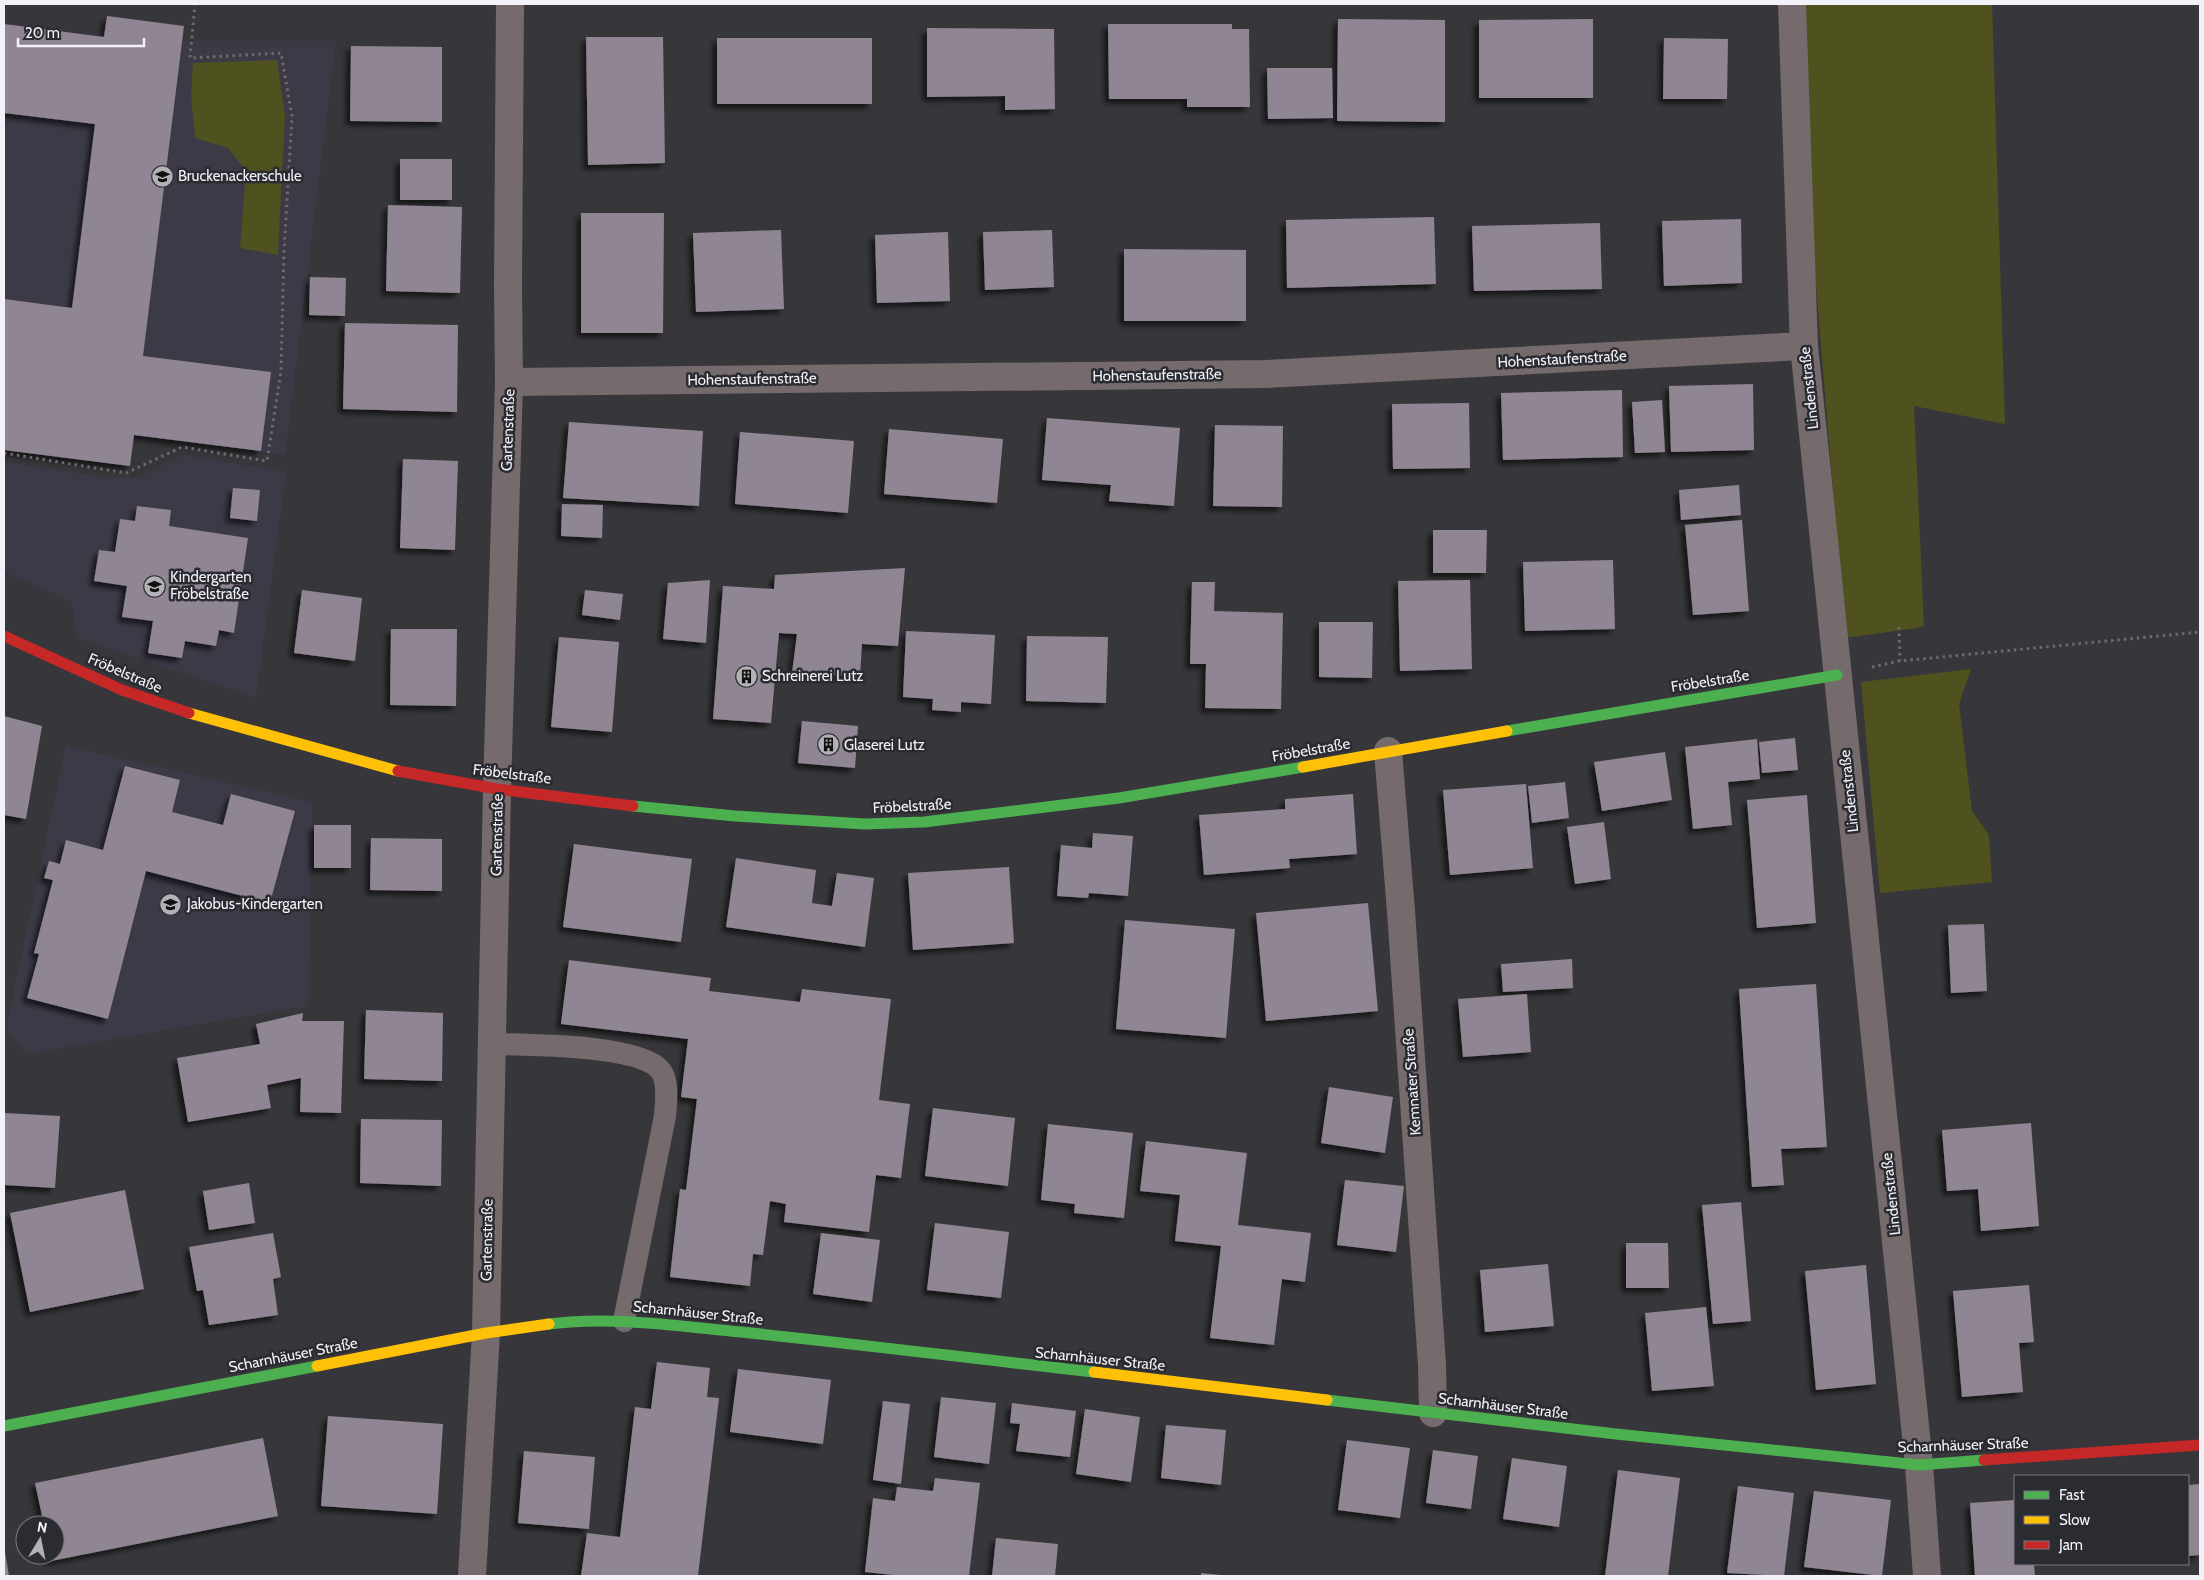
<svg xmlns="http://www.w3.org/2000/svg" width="2204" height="1580" font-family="Cabin,sans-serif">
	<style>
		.built { fill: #3c3a47 }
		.green { fill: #4f511e }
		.building { fill: #908592; filter: url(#shadow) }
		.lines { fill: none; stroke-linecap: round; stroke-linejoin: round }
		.path { stroke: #6f696b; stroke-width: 3; stroke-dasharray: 2.5 4; stroke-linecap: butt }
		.lane { stroke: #756b6c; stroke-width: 22 }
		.street { stroke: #756b6c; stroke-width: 28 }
		.fast { stroke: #4caf50; stroke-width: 11 }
		.slow { stroke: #ffc107; stroke-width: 11 }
		.jam { stroke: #c62828; stroke-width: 11 }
		.labels { text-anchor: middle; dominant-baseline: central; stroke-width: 5; stroke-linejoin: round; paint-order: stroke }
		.poi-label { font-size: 15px; fill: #f3f2f8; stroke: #2b2b32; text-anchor: start }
		.street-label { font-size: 15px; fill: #f3f2f8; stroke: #2b2b32 }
	</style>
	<defs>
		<filter id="shadow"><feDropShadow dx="-4.5" dy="4.5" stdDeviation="2.5" flood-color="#0009"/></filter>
	</defs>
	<rect width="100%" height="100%" fill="#37373b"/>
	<g class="built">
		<path d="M107,16L184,26L183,41H336L285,455L134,435L130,466L4,450V24L104,37Z"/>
		<path d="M183,455L286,472L256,698L77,637L71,601L4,572V462L110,478H137Z"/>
		<path d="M66,746L312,802L308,1006L25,1054L6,1028Z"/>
	</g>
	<g class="green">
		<path d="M1793,4H1992L2005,424L1914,406L1924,627L1845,638Z"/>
		<path d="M277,60L285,116L278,255L240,248L246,171L228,148L195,138L191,95L193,63Z"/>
		<path d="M1971,669L1959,704L1972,811L1989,835L1992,882L1880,893L1861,682Z"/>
	</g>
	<g class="building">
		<path d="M107,16L184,26L143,356L271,372L261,451L134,435L130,466L4,450V299L72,308L95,124L4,113V24L104,37Z"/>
		<path d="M1338,19L1445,20V122L1337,121Z"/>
		<path d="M1593,19V98H1479V20Z"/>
		<path d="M1108,24H1232V29H1249L1250,107H1187V99H1109Z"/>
		<path d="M927,28L1054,29L1055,109L1005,110V96L927,97Z"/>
		<path d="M586,37H663L665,163L588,165Z"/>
		<rect x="717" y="38" width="155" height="66"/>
		<path d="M1664,38L1728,39L1727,99H1663Z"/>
		<path d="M351,46L442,47V122L350,121Z"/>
		<path d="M1267,68H1332L1333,118L1268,119Z"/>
		<rect x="400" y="159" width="52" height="41"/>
		<path d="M388,205L462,207L460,293L386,291Z"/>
		<path d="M581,213H664L663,333H581Z"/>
		<path d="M1434,217L1436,284L1287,288L1286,220Z"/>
		<path d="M1741,219L1742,283L1664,286L1662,221Z"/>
		<path d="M1600,223L1602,289L1474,291L1472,226Z"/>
		<path d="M781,230L784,309L696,312L693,233Z"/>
		<path d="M1052,230L1054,287L985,290L983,232Z"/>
		<path d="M948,232L950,301L877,303L875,235Z"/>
		<path d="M1124,249L1246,250V321H1124Z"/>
		<path d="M310,277L346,278L345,316L309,315Z"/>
		<path d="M345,323L458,325L457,412L343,409Z"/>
		<path d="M1753,384L1754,450L1671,452L1669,386Z"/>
		<path d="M1622,390L1623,457L1503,460L1501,393Z"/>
		<path d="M1662,400L1665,452L1635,453L1632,402Z"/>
		<path d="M1469,403L1470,468L1393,469L1392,404Z"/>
		<path d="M1047,418L1180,428L1174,506L1109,501L1111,485L1042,480Z"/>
		<path d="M569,422L703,431L699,506L563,498Z"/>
		<path d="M1215,425L1283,426L1282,507L1213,506Z"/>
		<path d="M889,429L1003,439L997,503L884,494Z"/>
		<path d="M740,432L854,441L848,513L735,504Z"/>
		<path d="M403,459L458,461L455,550L400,548Z"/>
		<path d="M1739,485L1741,515L1681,520L1679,490Z"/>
		<path d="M233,488L260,490L257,521L230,518Z"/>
		<path d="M562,504L603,505L602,538L561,536Z"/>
		<path d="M137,506L171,510L169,526L248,538L234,633L219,630L216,646L185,641L182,658L148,653L153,621L122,617L127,586L94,581L99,550L115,552L120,519L135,521Z"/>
		<path d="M1742,520L1749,611L1693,615L1685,525Z"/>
		<path d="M1433,530H1487L1486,573H1433Z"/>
		<path d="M1613,560L1615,629L1525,631L1523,562Z"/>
		<path d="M905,568L898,646L862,644L860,677L792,673L797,634L779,633L771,723L713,719L723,586L774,589L775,575Z"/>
		<path d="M710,580L706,643L663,639L668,583Z"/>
		<path d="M1470,580L1472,669L1400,671L1398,581Z"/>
		<path d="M1192,582H1215L1214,611L1283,613L1281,709L1205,708L1206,664H1190Z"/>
		<path d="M302,590L362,598L355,661L294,653Z"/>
		<path d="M585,590L623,594L620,620L582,615Z"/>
		<path d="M1319,622H1373L1372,678L1319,677Z"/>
		<path d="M391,629H457L456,706L390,705Z"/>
		<path d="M906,631L995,635L991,704L961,702V712L932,710L933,699L903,697Z"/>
		<path d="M1027,636L1108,637L1106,703L1026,701Z"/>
		<path d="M559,637L619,642L612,732L551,727Z"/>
		<path d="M4,716L42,726L26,819L4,815Z"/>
		<path d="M802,721L858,726L855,768L798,763Z"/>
		<path d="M1795,738L1798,770L1762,773L1759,742Z"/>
		<path d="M1757,739L1760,779L1728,782L1732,825L1693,829L1685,747Z"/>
		<path d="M1665,752L1672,800L1602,811L1594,762Z"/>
		<path d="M125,766L180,780L172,812L223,825L231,794L295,811L270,903L146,871L108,1019L27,998L39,954L34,953L53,880L44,878L49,861L60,864L66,840L103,850Z"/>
		<path d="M1565,782L1569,818L1532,823L1528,786Z"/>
		<path d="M1526,784L1533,868L1450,875L1443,790Z"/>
		<path d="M1353,794L1357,854L1289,859L1290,868L1204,875L1199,815L1285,809V799Z"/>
		<path d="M1807,795L1816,923L1757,928L1747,800Z"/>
		<path d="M1604,822L1611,879L1575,884L1567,827Z"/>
		<rect x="314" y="825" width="37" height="43"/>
		<path d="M1093,833L1133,836L1128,896L1089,893L1088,898L1057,896L1061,845L1092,848Z"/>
		<path d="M371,838L442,839V891L370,890Z"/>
		<path d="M574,844L692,859L681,942L563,927Z"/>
		<path d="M736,858L816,870L812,903L832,906L837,873L874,878L865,947L726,927Z"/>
		<path d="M1009,867L1014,943L913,950L908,873Z"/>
		<path d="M1368,903L1378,1011L1266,1021L1256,913Z"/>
		<path d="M1125,920L1235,929L1226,1038L1116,1029Z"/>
		<path d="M1984,924L1987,991L1951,993L1948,925Z"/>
		<path d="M1572,959L1573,988L1503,992L1501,964Z"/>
		<path d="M569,960L711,978L709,991L800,1002L802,989L891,999L879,1100L910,1104L901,1178L876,1175L869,1232L784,1222L786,1204L770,1201L763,1255L753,1254L750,1286L670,1277L680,1189L686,1190L697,1099L681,1097L688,1039L561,1024Z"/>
		<path d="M1816,984L1827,1147L1781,1149L1784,1185L1752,1187L1739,989Z"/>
		<path d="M1527,994L1531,1052L1463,1057L1458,999Z"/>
		<path d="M366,1010L443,1013L442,1081L364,1079Z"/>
		<path d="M303,1013L302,1021H344L341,1113L300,1112L301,1078L267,1085L271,1108L188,1122L177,1058L260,1044L256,1024Z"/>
		<path d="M1329,1087L1393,1097L1385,1153L1321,1143Z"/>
		<path d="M933,1108L1015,1118L1008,1186L925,1176Z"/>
		<path d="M4,1113L60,1116L55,1188L4,1185Z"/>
		<path d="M361,1119L442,1120L441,1186L360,1183Z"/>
		<path d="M2031,1123L2039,1226L1981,1231L1978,1189L1947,1191L1942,1130Z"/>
		<path d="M1048,1124L1133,1133L1124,1218L1074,1213L1075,1204L1041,1200Z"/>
		<path d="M1146,1141L1247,1153L1238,1225L1311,1233L1305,1282L1282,1279L1274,1345L1210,1338L1221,1246L1175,1241L1180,1195L1140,1191Z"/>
		<path d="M1345,1180L1404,1186L1396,1252L1337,1245Z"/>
		<path d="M249,1183L255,1223L209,1230L203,1191Z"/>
		<path d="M125,1190L144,1289L30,1312L10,1213Z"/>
		<path d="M1741,1202L1751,1321L1713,1324L1702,1205Z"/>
		<path d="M935,1223L1009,1232L1001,1298L927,1290Z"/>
		<path d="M273,1233L281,1277L273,1279L278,1315L209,1325L203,1290L197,1291L189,1247Z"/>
		<path d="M821,1233L880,1240L872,1302L813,1294Z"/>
		<path d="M1626,1243H1668L1669,1288H1626Z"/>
		<path d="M1548,1264L1554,1326L1485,1332L1480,1270Z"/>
		<path d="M1866,1265L1876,1384L1816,1390L1805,1271Z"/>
		<path d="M2029,1285L2034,1342L2019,1343L2023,1392L1962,1397L1953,1291Z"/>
		<path d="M1706,1307L1714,1386L1652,1391L1645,1313Z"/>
		<path d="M657,1362L710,1368L707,1397L719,1398L698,1576H581L587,1533L620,1537L635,1407L651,1409Z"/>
		<path d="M738,1369L831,1380L823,1444L730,1432Z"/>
		<path d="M941,1397L996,1403L989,1464L934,1457Z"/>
		<path d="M883,1401L910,1404L901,1484L873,1480Z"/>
		<path d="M1012,1403L1076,1411L1070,1457L1016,1451L1020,1424L1010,1423Z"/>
		<path d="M1085,1409L1140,1417L1131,1482L1076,1474Z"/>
		<path d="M328,1416L443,1424L437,1514L321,1506Z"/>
		<path d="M1166,1425L1226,1430L1221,1485L1161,1478Z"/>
		<path d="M263,1438L278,1516L51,1561L50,1555H55V1525H44L35,1483Z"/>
		<path d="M1347,1440L1410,1448L1400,1518L1338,1510Z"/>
		<path d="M1433,1450L1478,1456L1471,1509L1426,1503Z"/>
		<path d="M524,1451L595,1457L589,1529L518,1523Z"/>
		<path d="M1512,1458L1567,1466L1559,1527L1503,1519Z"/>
		<path d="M1618,1470L1680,1478L1668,1576H1605Z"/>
		<path d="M935,1478L980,1483L969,1576H903L865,1572L873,1498L895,1501L897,1487L933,1491Z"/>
		<path d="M2200,1484V1555L2188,1556V1485Z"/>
		<path d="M1738,1486L1794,1493L1784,1576L1727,1573Z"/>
		<path d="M1814,1491L1891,1500L1882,1576L1804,1567Z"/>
		<path d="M2015,1500V1564H2034L2035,1576H1975L1970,1503Z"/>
		<path d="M996,1538L1058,1544L1055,1576H992Z"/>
		<path d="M4,1552H5L9,1576H4Z"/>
		<path d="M1201,1573L1221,1575V1576H1201Z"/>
	</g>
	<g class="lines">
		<g class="path">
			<path d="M4,453L126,473L182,447L267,461L281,371L284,252L292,116L281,53L190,58L195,4"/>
			<path d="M1899,627L1900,661"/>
			<path d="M1872,667L1900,661L2200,632"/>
		</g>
		<path class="lane" d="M492,1044C526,1045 641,1044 661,1071C669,1082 666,1103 665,1116L624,1321"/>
		<g class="street">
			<path d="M1792,4L1804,346L1919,1465L1927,1576"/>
			<path d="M509,382L1266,374L1804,346"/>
			<path d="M1388,751L1401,911L1432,1365L1433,1413"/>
			<path d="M472,1576L486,1333L497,789L509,382L508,286L510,4"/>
		</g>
		<g class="fast">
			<path d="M1507,731L1837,675"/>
			<path d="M633,806L735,816L865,824L924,822L1119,798L1303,767"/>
			<path d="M549,1324C613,1316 677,1326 741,1332C859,1344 976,1359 1094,1372"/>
			<path d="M1327,1400L1616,1434L1919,1465L1984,1460"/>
			<path d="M4,1426L317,1366"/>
		</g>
		<g class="slow">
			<path d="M189,713L398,771"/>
			<path d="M1303,767L1507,731"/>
			<path d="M317,1366L486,1333L549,1324"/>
			<path d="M1094,1372L1327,1400"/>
		</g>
		<g class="jam">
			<path d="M4,636L122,690L189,713"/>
			<path d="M398,771L497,789L633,806"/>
			<path d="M1984,1460L2200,1445"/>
		</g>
	</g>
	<defs>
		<symbol id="school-disc" viewBox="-11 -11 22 22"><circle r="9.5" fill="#b1b1b6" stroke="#2b2b32"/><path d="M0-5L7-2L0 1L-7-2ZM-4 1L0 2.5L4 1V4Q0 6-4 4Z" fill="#111"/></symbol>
		<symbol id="building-disc" viewBox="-11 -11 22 22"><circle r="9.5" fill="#b1b1b6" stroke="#2b2b32"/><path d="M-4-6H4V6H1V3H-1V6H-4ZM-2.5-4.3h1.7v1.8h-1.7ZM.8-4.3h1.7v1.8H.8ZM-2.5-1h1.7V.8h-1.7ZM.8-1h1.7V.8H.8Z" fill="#111"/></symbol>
	</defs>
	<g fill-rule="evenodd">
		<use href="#school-disc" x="150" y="164" width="25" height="25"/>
		<use href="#school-disc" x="142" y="574" width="25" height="25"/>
		<use href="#building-disc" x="734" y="664" width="25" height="25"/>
		<use href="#building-disc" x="816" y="732" width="25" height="25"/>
		<use href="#school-disc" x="158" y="892" width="25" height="25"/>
	</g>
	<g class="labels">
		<g class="poi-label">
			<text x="178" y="176">Bruckenackerschule</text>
			<text x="170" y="577">Kindergarten<tspan x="170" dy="17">Fröbelstraße</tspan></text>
			<text x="762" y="676">Schreinerei Lutz</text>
			<text x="844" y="745">Glaserei Lutz</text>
			<text x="187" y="904">Jakobus-Kindergarten</text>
		</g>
		<g class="street-label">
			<text transform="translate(1562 359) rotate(-3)">Hohenstaufenstraße</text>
			<text transform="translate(1157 375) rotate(-1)">Hohenstaufenstraße</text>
			<text transform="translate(752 379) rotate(-1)">Hohenstaufenstraße</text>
			<text transform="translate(1809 388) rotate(-96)">Lindenstraße</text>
			<text transform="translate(508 430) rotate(-88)">Gartenstraße</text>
			<text transform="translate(125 673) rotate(23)">Fröbelstraße</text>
			<text transform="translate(1710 681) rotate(-9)">Fröbelstraße</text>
			<text transform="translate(1311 750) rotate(-10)">Fröbelstraße</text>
			<text transform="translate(512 774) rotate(7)">Fröbelstraße</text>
			<text transform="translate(1849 791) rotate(-96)">Lindenstraße</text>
			<text transform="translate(912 806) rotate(-3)">Fröbelstraße</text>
			<text transform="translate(497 835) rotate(-89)">Gartenstraße</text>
			<text transform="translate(1412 1082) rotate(-94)">Kemnater Straße</text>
			<text transform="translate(1891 1194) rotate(-96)">Lindenstraße</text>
			<text transform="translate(487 1240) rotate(-89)">Gartenstraße</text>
			<text transform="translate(698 1313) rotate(6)">Scharnhäuser Straße</text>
			<text transform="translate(293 1355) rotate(-11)">Scharnhäuser Straße</text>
			<text transform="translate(1100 1359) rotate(6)">Scharnhäuser Straße</text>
			<text transform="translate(1503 1406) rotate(7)">Scharnhäuser Straße</text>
			<text transform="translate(1963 1445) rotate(-2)">Scharnhäuser Straße</text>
		</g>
	</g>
	<rect width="2204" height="1580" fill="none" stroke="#f3f2f8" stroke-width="10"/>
	<rect x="2014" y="1475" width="175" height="90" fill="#2b2b32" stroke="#7b7b81"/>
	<rect x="2024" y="1491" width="25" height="8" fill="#4caf50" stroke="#7b7b81"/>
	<text x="2059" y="1500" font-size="15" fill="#f3f2f8">Fast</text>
	<rect x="2024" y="1516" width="25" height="8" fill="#ffc107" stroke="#7b7b81"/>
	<text x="2059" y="1525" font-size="15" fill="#f3f2f8">Slow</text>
	<rect x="2024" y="1541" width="25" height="8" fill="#c62828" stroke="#7b7b81"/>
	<text x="2059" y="1550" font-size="15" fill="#f3f2f8">Jam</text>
	<g transform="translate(40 1540) rotate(10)"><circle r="24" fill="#2b2b32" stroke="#7b7b81"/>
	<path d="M0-4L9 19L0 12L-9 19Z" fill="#b1b1b6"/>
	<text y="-8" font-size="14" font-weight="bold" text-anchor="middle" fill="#f3f2f8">N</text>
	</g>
	<path d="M18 38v8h126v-8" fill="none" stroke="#f3f2f8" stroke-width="2.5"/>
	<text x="25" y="38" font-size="15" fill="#f3f2f8" stroke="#2b2b32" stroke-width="4" paint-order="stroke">20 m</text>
</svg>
